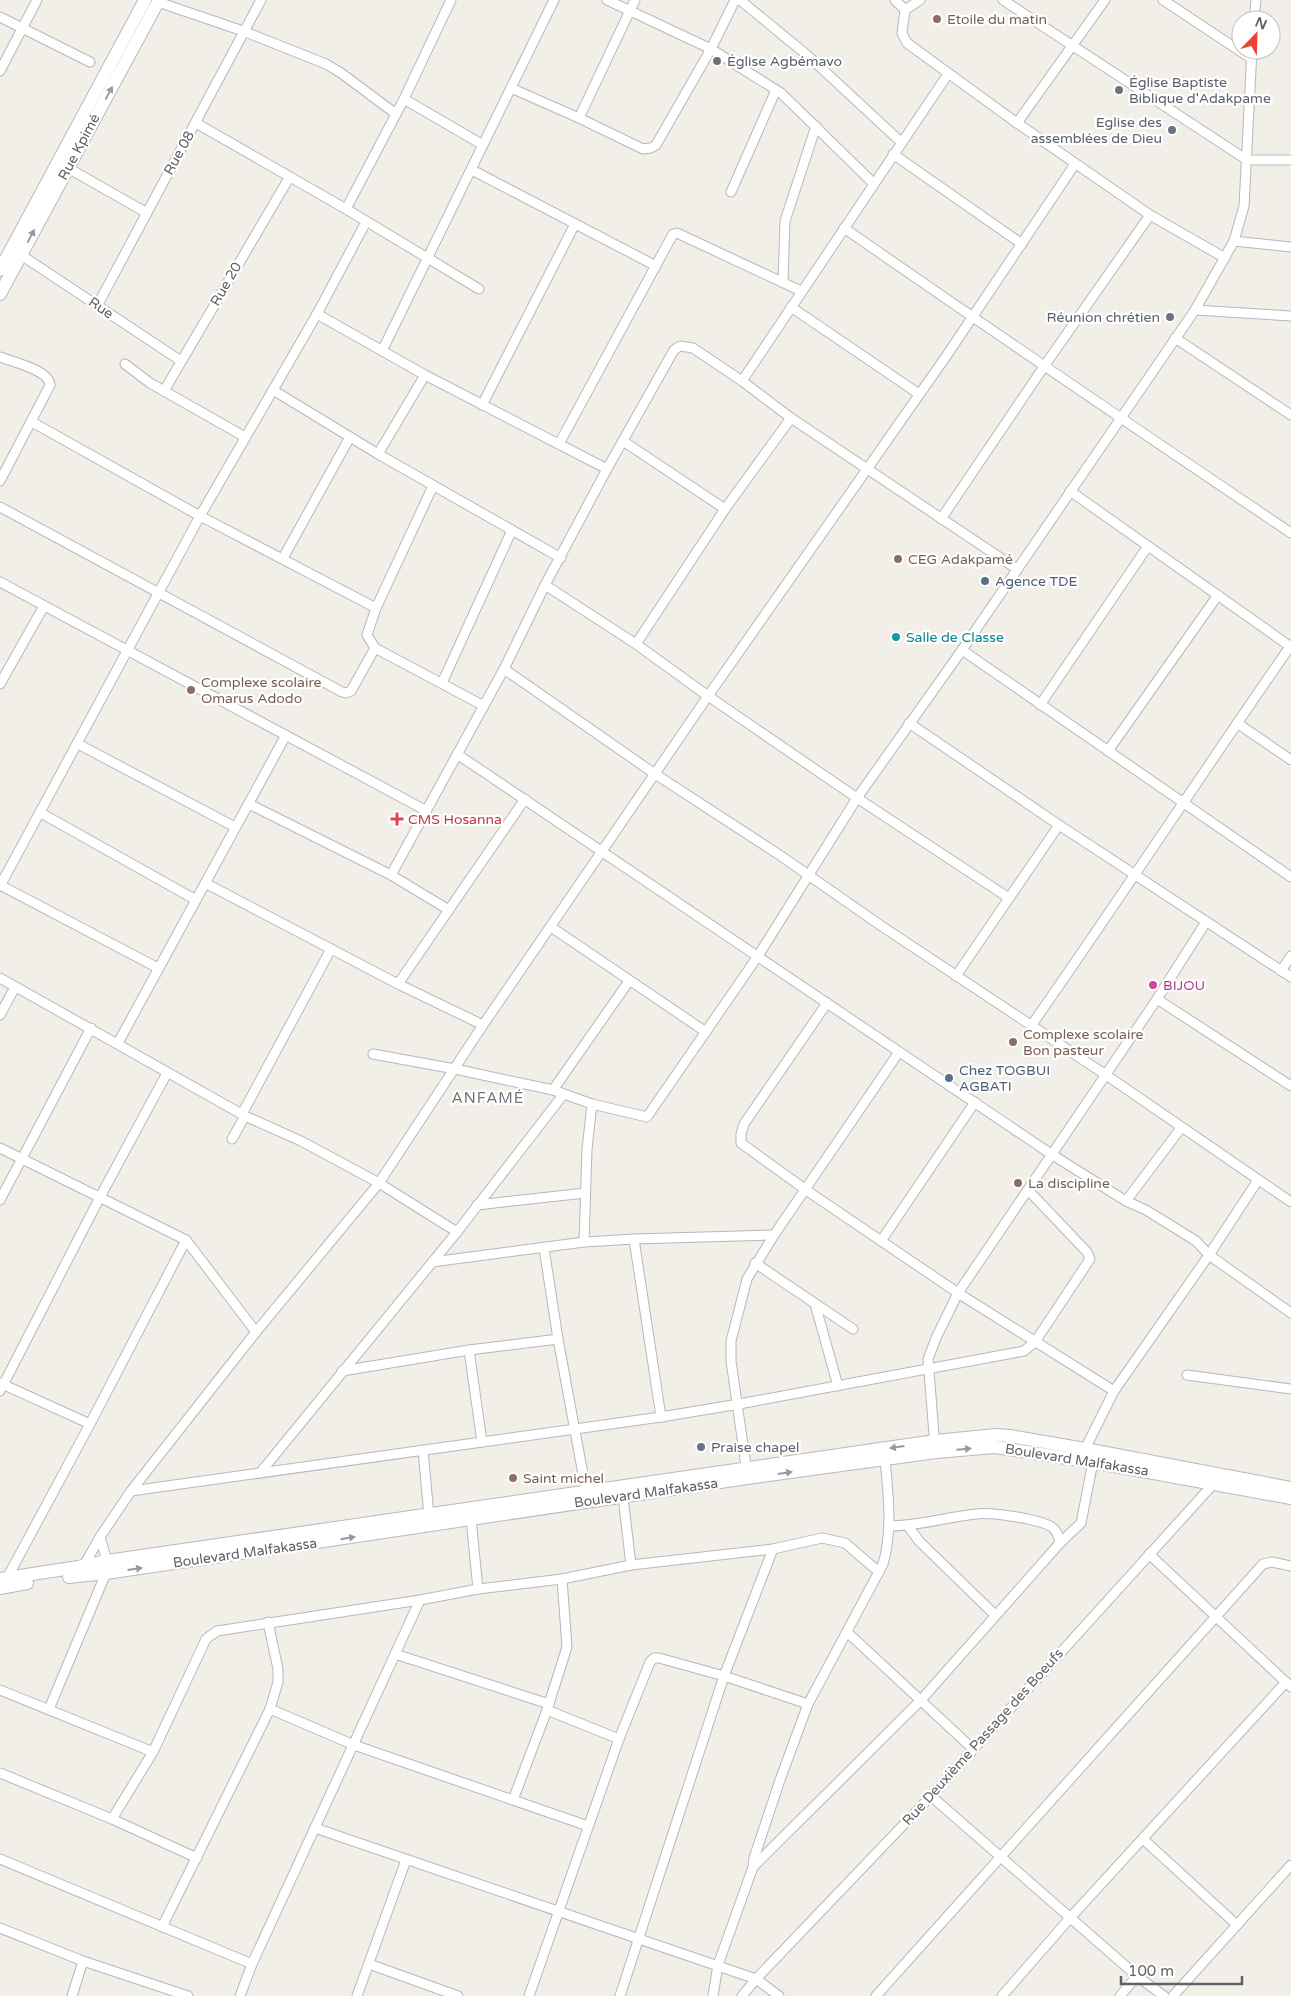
<svg xmlns="http://www.w3.org/2000/svg" width="1291" height="1996" font-family="'Varela Round',sans-serif">
	<style>
		.lines { fill: none; stroke-linecap: round; stroke-linejoin: round }
		.minor-casing { stroke: #b5b8bc; stroke-width: 11 }
		.secondary-casing { stroke: #b6babf; stroke-width: 14 }
		.minor { stroke: #fff; stroke-width: 9 }
		.secondary { stroke: #fff; stroke-width: 12 }
		.oneway { fill: #979a9d }
		.education-dot { fill: #8d6e63; stroke: #fff; stroke-width: 2 }
		.worship-dot { fill: #6b7280; stroke: #fff; stroke-width: 2 }
		.service-dot { fill: #5c6f8a; stroke: #fff; stroke-width: 2 }
		.culture-dot { fill: #0f9aa8; stroke: #fff; stroke-width: 2 }
		.health-dot { fill: #e0444e; stroke: #fff; stroke-width: 2 }
		.hotel-dot { fill: #d1479c; stroke: #fff; stroke-width: 2 }
		.labels { text-anchor: middle; dominant-baseline: central; stroke-width: 4.5; stroke-linejoin: round; paint-order: stroke }
		.education-label { font-size: 14px; fill: #785e54; stroke: #fff; text-anchor: start }
		.worship-label { font-size: 14px; fill: #5b616d; stroke: #fff; text-anchor: start }
		.street-label { font-size: 14px; fill: #5f6368; stroke: #fff }
		.service-label { font-size: 14px; fill: #4e5e75; stroke: #fff; text-anchor: start }
		.culture-label { font-size: 14px; fill: #0d838f; stroke: #fff; text-anchor: start }
		.health-label { font-size: 14px; fill: #be3a42; stroke: #fff; text-anchor: start }
		.hotel-label { font-size: 14px; fill: #b23c85; stroke: #fff; text-anchor: start }
		.neighbourhood-label { font-size: 15px; letter-spacing: 1px; fill: #70757a; stroke: #fff }
	</style>
	<rect width="100%" height="100%" fill="#f1efe8"/>
	<g class="lines">
		<defs>
			<g id="minor">
				<path d="M607,0L711,49L781,93L873,183"/>
				<path d="M740,0L807,55L901,142"/>
				<path d="M895,0L905,10"/>
				<path d="M1003,0L1247,160H1291"/>
				<path d="M1163,0L1252,59"/>
				<path d="M158,2L243,31L326,64L341,73L396,114"/>
				<path d="M905,10L902,33L907,43L1017,123L1150,215L1225,258"/>
				<path d="M905,10L920,0"/>
				<path d="M0,17L90,62"/>
				<path d="M1254,20L1256,0"/>
				<path d="M0,71L37,0"/>
				<path d="M511,88L579,118L643,149L651,148L656,145L711,49L735,0"/>
				<path d="M404,99L483,145"/>
				<path d="M579,118L635,0"/>
				<path d="M196,123L346,209L479,289"/>
				<path d="M1017,123L1105,0"/>
				<path d="M893,154L1022,244"/>
				<path d="M68,168L147,213"/>
				<path d="M472,170L656,266"/>
				<path d="M731,192L776,90"/>
				<path d="M346,209L404,99L451,0"/>
				<path d="M844,228C992,331 1141,432 1291,533"/>
				<path d="M1234,241L1291,247"/>
				<path d="M21,255L181,361"/>
				<path d="M783,282L785,221L816,126"/>
				<path d="M97,306L261,0"/>
				<path d="M791,307L919,394"/>
				<path d="M1195,310L1291,316"/>
				<path d="M317,314L425,375L607,469"/>
				<path d="M1175,338L1291,415"/>
				<path d="M382,351L554,0"/>
				<path d="M0,357C13,362 49,370 50,385L0,481"/>
				<path d="M125,364L150,383L245,437"/>
				<path d="M742,381L948,74"/>
				<path d="M273,390L378,454L561,558"/>
				<path d="M164,391L289,178"/>
				<path d="M482,405L575,224"/>
				<path d="M32,422L200,516L376,608"/>
				<path d="M623,441L725,509"/>
				<path d="M559,444L673,234L677,233L801,291"/>
				<path d="M378,454L425,375"/>
				<path d="M433,486L376,608L367,635L375,648L484,706"/>
				<path d="M1070,491L1291,647"/>
				<path d="M0,507L342,692L346,693L351,691L375,648"/>
				<path d="M941,519L1045,365L1150,215"/>
				<path d="M283,558L350,437"/>
				<path d="M0,582L425,810"/>
				<path d="M545,585L636,644L708,696L857,798L1009,898"/>
				<path d="M636,644L725,509L791,418"/>
				<path d="M962,650L1291,877"/>
				<path d="M504,669L655,774L781,856L880,925L1106,1075L1291,1202"/>
				<path d="M442,683L512,530"/>
				<path d="M0,684L44,606"/>
				<path d="M1040,705L1148,546"/>
				<path d="M909,723L1059,825L1291,977"/>
				<path d="M1237,723L1291,760"/>
				<path d="M78,744L235,827"/>
				<path d="M1108,751L1218,595"/>
				<path d="M457,754L1051,1154L1126,1201L1146,1210L1196,1241L1209,1255L1291,1313"/>
				<path d="M249,804L391,875L449,910"/>
				<path d="M41,813L196,900"/>
				<path d="M391,875L504,669L545,585L607,469L674,350L680,346L693,348L742,381L791,418L1017,569"/>
				<path d="M205,883L398,984L483,1025"/>
				<path d="M0,885L158,968"/>
				<path d="M0,886L200,516L317,314L366,222"/>
				<path d="M551,927L706,1032"/>
				<path d="M1281,971L1291,956"/>
				<path d="M956,976L1059,825"/>
				<path d="M0,978L245,1116L301,1141L379,1183L457,1232"/>
				<path d="M398,984L525,799"/>
				<path d="M1157,999L1291,1086"/>
				<path d="M827,1003L744,1124L741,1134V1143L806,1190L958,1293L1114,1391"/>
				<path d="M0,1015L15,987"/>
				<path d="M1031,1026C1119,900 1203,772 1291,645"/>
				<path d="M118,1043L286,735"/>
				<path d="M373,1054L455,1069L553,1090L592,1104L647,1117L758,956L857,798L962,650L1195,310L1234,241L1244,206L1252,50"/>
				<path d="M553,1090L629,981"/>
				<path d="M242,1114L331,949"/>
				<path d="M232,1139L245,1116"/>
				<path d="M0,1148L186,1240L256,1332"/>
				<path d="M0,1200L91,1028"/>
				<path d="M1126,1201L1181,1128"/>
				<path d="M477,1205L585,1193"/>
				<path d="M634,1239L661,1417"/>
				<path d="M881,1241L975,1102"/>
				<path d="M584,1242L587,1149L592,1104"/>
				<path d="M544,1248L558,1339L587,1496"/>
				<path d="M432,1262L584,1242L634,1239L774,1235"/>
				<path d="M755,1263L853,1329"/>
				<path d="M815,1304L838,1386"/>
				<path d="M469,1350L482,1442"/>
				<path d="M342,1371L469,1350L558,1339"/>
				<path d="M1187,1375L1291,1389"/>
				<path d="M0,1383L90,1424"/>
				<path d="M0,1391L100,1197L167,1073"/>
				<path d="M935,1447L928,1359L936,1338L958,1293L1157,999L1206,922"/>
				<path d="M1085,1449L1114,1391L1209,1255L1258,1180"/>
				<path d="M423,1450L429,1516"/>
				<path d="M260,1473L457,1232L563,1095"/>
				<path d="M747,1473L731,1361V1341L747,1279L774,1235L899,1052"/>
				<path d="M131,1491L661,1417L739,1404L1024,1351L1035,1342L1090,1259L1087,1252L1028,1190"/>
				<path d="M623,1497L631,1565"/>
				<path d="M471,1519L478,1589"/>
				<path d="M908,1526L919,1541L995,1615"/>
				<path d="M1060,1543L1081,1523L1093,1462"/>
				<path d="M1149,1554L1291,1687"/>
				<path d="M83,1567L100,1537L131,1491L256,1332L379,1183L483,1025L708,696L947,355L1075,164"/>
				<path d="M6,1580L90,1424L186,1240"/>
				<path d="M847,1632L973,1749"/>
				<path d="M395,1654L549,1704"/>
				<path d="M0,1690L153,1752"/>
				<path d="M49,1709L106,1573L107,1561L100,1537"/>
				<path d="M270,1709L354,1745L588,1826"/>
				<path d="M547,1710L619,1739"/>
				<path d="M0,1773L112,1819L197,1858"/>
				<path d="M931,1796L1137,1976L1164,1996"/>
				<path d="M513,1800L547,1710L567,1647L562,1579"/>
				<path d="M112,1819L153,1752L206,1639L217,1631L420,1600L478,1589L562,1579L631,1565L773,1549L822,1538L845,1543L879,1572"/>
				<path d="M315,1828L756,1979L779,1996"/>
				<path d="M1143,1839L1237,1925"/>
				<path d="M0,1859L252,1964"/>
				<path d="M753,1867L921,1700L1060,1543C1059,1538 1058,1533 1054,1529C1045,1519 990,1512 976,1514C947,1517 919,1526 889,1526"/>
				<path d="M162,1927L270,1709L278,1682V1669L268,1622"/>
				<path d="M0,1928L83,1961L188,1996"/>
				<path d="M369,1964L458,1996"/>
				<path d="M72,1996L83,1961"/>
				<path d="M240,1996L252,1964L420,1600"/>
				<path d="M357,1996L406,1860"/>
				<path d="M529,1996L619,1739L650,1662L654,1658H659L724,1676L808,1704"/>
				<path d="M620,1996L724,1676L773,1549"/>
				<path d="M713,1996L718,1965L753,1867L754,1858L780,1780L808,1704L883,1564C893,1530 888,1494 885,1459"/>
				<path d="M742,1996L756,1979L931,1796L1216,1481"/>
				<path d="M876,1996L1263,1564L1272,1562L1291,1566"/>
				<path d="M1002,1996L1070,1918L1286,1682"/>
				<path d="M1120,1996L1137,1976"/>
				<path d="M1173,1996L1291,1865"/>
			</g>
			<g id="secondary">
				<path d="M0,270L145,0"/>
				<path d="M0,294L159,0"/>
				<path d="M69,1577L106,1573L263,1550L747,1478L936,1452L995,1447L1093,1462L1291,1498"/>
				<path d="M0,1579L78,1567L107,1561L935,1441L996,1435L1010,1436L1085,1449L1291,1488"/>
				<path d="M0,1588L27,1583"/>
			</g>
		</defs>
		<use href="#minor" class="minor-casing"/>
		<use href="#secondary" class="secondary-casing"/>
		<use href="#minor" class="minor"/>
		<use href="#secondary" class="secondary"/>
	</g>
	<defs><path id="oneway-solid" d="M-6-.8H1V-3.2L6.5 0L1 3.2V.8H-6Z" transform="scale(1.25)"/></defs>
	<g class="oneway">
		<use href="#oneway-solid" transform="translate(109 93) rotate(-62)"/>
		<use href="#oneway-solid" transform="translate(31 236) rotate(-62)"/>
		<use href="#oneway-solid" transform="translate(897 1447) rotate(172)"/>
		<use href="#oneway-solid" transform="translate(964 1449) rotate(-5)"/>
		<use href="#oneway-solid" transform="translate(785 1473) rotate(-8)"/>
		<use href="#oneway-solid" transform="translate(348 1538) rotate(-9)"/>
		<use href="#oneway-solid" transform="translate(135 1569) rotate(-8)"/>
	</g>
	<g class="education-dot">
		<circle cx="937" cy="19" r="5"/>
		<circle cx="898" cy="559" r="5"/>
		<circle cx="191" cy="690" r="5"/>
		<circle cx="1013" cy="1042" r="5"/>
		<circle cx="1018" cy="1183" r="5"/>
		<circle cx="513" cy="1478" r="5"/>
	</g>
	<g class="worship-dot">
		<circle cx="717" cy="61" r="5"/>
		<circle cx="1119" cy="90" r="5"/>
		<circle cx="1172" cy="130" r="5"/>
		<circle cx="1170" cy="317" r="5"/>
		<circle cx="701" cy="1447" r="5"/>
	</g>
	<g class="service-dot">
		<circle cx="985" cy="581" r="5"/>
		<circle cx="949" cy="1078" r="5"/>
	</g>
	<circle class="culture-dot" cx="896" cy="637" r="5"/>
	<path class="health-dot" d="M394.5 811.5h5v5h5v5h-5v5h-5v-5h-5v-5h5z"/>
	<circle class="hotel-dot" cx="1153" cy="985" r="5"/>
	<g class="labels">
		<g class="education-label">
			<text x="947" y="19">Etoile du matin</text>
			<text x="908" y="559">CEG Adakpamé</text>
			<text x="201" y="682">Complexe scolaire<tspan x="201" dy="16">Omarus Adodo</tspan></text>
			<text x="1023" y="1034">Complexe scolaire<tspan x="1023" dy="16">Bon pasteur</tspan></text>
			<text x="1028" y="1183">La discipline</text>
			<text x="523" y="1478">Saint michel</text>
		</g>
		<g class="worship-label">
			<text x="727" y="61">Église Agbémavo</text>
			<text x="1129" y="82">Église Baptiste<tspan x="1129" dy="16">Biblique d'Adakpame</tspan></text>
			<text x="1162" y="122" text-anchor="end">Eglise des<tspan x="1162" dy="16">assemblées de Dieu</tspan></text>
			<text x="1160" y="317" text-anchor="end">Réunion chrétien</text>
			<text x="711" y="1447">Praise chapel</text>
		</g>
		<g class="street-label">
			<text transform="translate(79 147) rotate(-62)">Rue Kpimé</text>
			<text transform="translate(179 153) rotate(-61)">Rue 08</text>
			<text transform="translate(226 284) rotate(-60)">Rue 20</text>
			<text transform="translate(101 308) rotate(34)">Rue</text>
			<text transform="translate(1077 1460) rotate(9)">Boulevard Malfakassa</text>
			<text transform="translate(646 1493) rotate(-8)">Boulevard Malfakassa</text>
			<text transform="translate(245 1553) rotate(-8)">Boulevard Malfakassa</text>
			<text transform="translate(983 1737) rotate(-48)">Rue Deuxième Passage des Boeufs</text>
		</g>
		<g class="service-label">
			<text x="995" y="581">Agence TDE</text>
			<text x="959" y="1070">Chez TOGBUI<tspan x="959" dy="16">AGBATI</tspan></text>
		</g>
		<g class="culture-label">
			<text x="906" y="637">Salle de Classe</text>
		</g>
		<g class="health-label">
			<text x="408" y="819">CMS Hosanna</text>
		</g>
		<g class="hotel-label">
			<text x="1163" y="985">BIJOU</text>
		</g>
		<g class="neighbourhood-label">
			<text x="488" y="1098">ANFAMÉ</text>
		</g>
	</g>
	<g transform="translate(1256 35) rotate(23)"><circle r="24" fill="#ffffff" stroke="#bfc1c3"/>
	<path d="M0-4L9 19L0 12L-9 19Z" fill="#ea4335"/>
	<text y="-8" font-size="14" font-weight="bold" text-anchor="middle" fill="#5f6368">N</text>
	</g>
	<path d="M1121 1976v8h121v-8" fill="none" stroke="#5f6368" stroke-width="2.5"/>
	<text x="1128" y="1976" font-size="15" fill="#5f6368" stroke="#ffffff" stroke-width="4" paint-order="stroke">100 m</text>
</svg>
